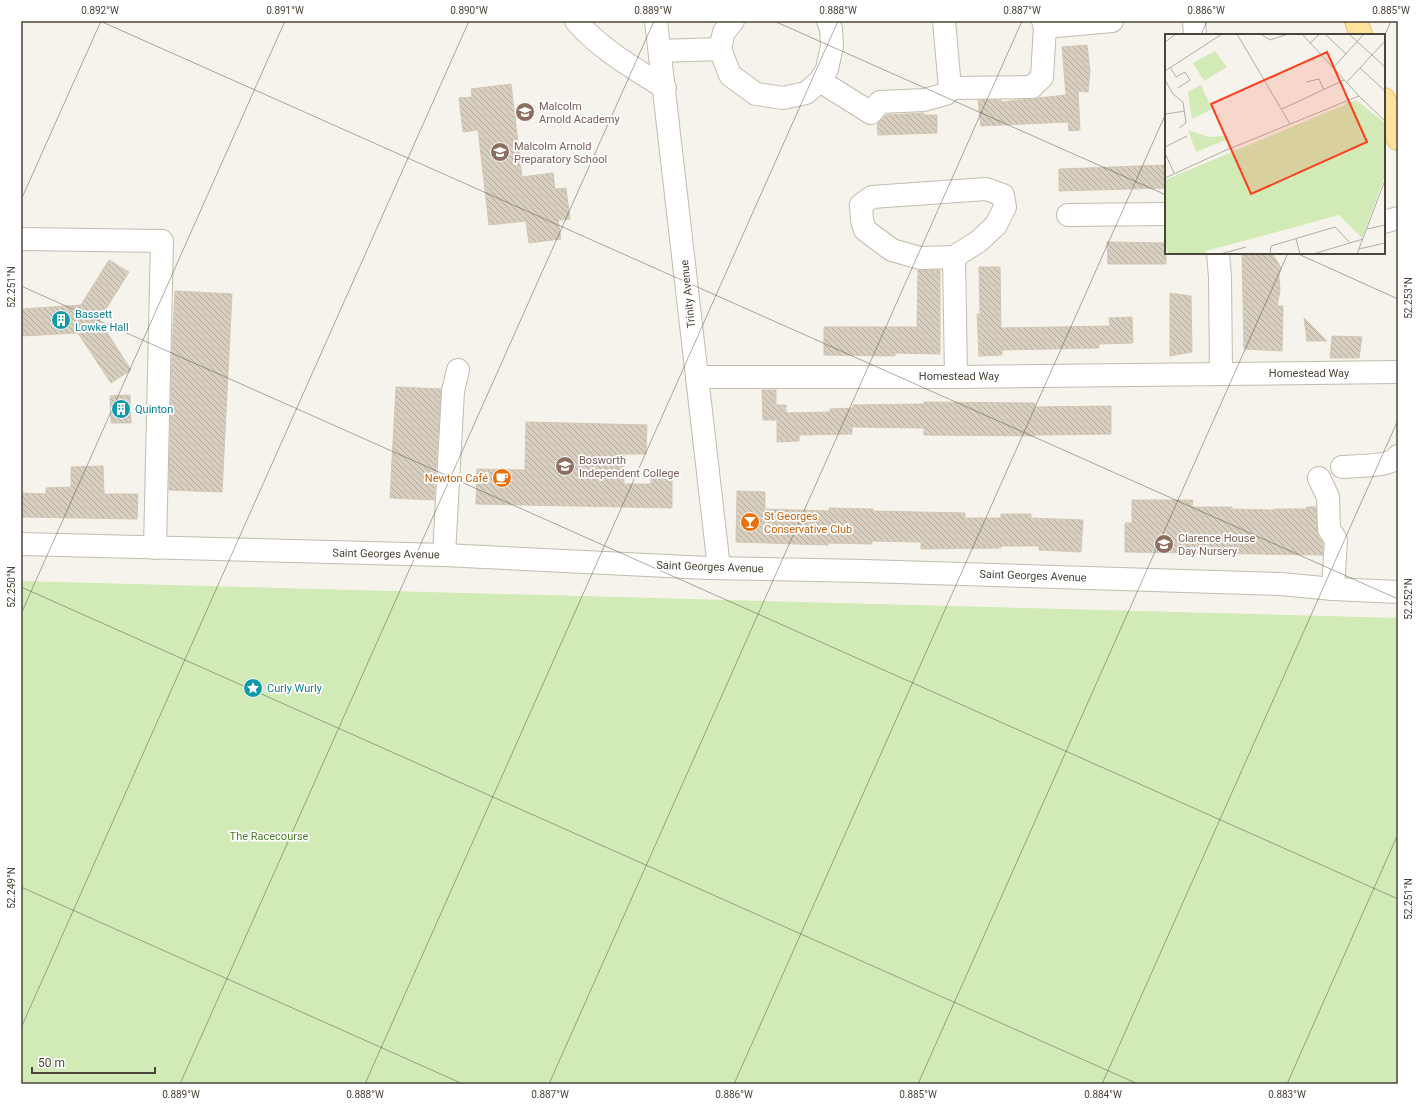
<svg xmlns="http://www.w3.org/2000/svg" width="1419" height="1105" font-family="Roboto,sans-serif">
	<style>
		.park { fill: #d2eab5 }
		.building { fill: url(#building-back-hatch); stroke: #d3c7b4 }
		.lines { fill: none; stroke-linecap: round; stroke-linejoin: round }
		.minor-casing { stroke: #c2bbae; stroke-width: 24 }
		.major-casing { stroke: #e6c16a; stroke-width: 24 }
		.minor { stroke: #fff; stroke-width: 22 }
		.major { stroke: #ffe39c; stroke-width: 22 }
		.ticks { fill: none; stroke: #4b4439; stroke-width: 1; stroke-opacity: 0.45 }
		.labels { text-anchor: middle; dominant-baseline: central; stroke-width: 3.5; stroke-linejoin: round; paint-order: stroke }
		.education-label { font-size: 11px; fill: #785e54; stroke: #fff; text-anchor: start }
		.street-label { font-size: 11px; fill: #4b4439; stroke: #fff }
		.culture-label { font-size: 11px; fill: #0d838f; stroke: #fff; text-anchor: start }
		.food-label { font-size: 11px; fill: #c56008; stroke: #fff; text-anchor: end }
		.park-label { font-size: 11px; fill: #4a7f2a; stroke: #fff }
		.inset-road { fill: none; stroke: #b2ada4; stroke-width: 1 }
		.view { fill: #fc3f1d; fill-opacity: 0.15; stroke: #fc3f1d; stroke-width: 2 }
		.inset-edge { fill: none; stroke: #4b4439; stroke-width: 2 }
		.neatline { fill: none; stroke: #4b4439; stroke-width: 1.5 }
		.ticks-label { font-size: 10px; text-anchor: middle; fill: #4b4439 }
	</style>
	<defs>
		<pattern id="building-back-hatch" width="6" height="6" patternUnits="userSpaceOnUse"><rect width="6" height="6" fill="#d8cfc1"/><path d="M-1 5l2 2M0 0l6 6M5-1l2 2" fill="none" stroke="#b1aa9e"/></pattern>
	</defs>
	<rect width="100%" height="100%" fill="#f6f3ec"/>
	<path class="park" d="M21,581L1398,618V1084H21Z"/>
	<g class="building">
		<path d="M1087,45L1090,71L1088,92L1078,91L1080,130L1069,131L1068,122L981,126L978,100H1001V102L1066,95L1062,47Z"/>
		<path d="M511,84L522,177L553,173L555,189L566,188L570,219L558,220L561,239L529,243L526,221L489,225L478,130L463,132L459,98L472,97L471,89Z"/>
		<path d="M924,113V115H937V133L878,135L877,124L886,115Z"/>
		<path d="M1166,165V188L1059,191V169Z"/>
		<path d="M1107,242L1166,243V264H1108Z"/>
		<path d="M1242,253H1272L1281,268L1279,275L1280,291L1277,306H1283L1282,351L1244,349Z"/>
		<path d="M109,260L129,272L99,320L131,370L111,383L78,333L21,336V309L81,305Z"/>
		<path d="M979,267H1000L1001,328L1110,326L1109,318L1132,317L1133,343L1099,344V348L1002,350V355L979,356L977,314H980Z"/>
		<path d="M918,270H940V354L895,353V356L824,355V327H917Z"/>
		<path d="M175,291L232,294L222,492L169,490L172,350Z"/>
		<path d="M1170,293L1191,296L1192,352L1170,356Z"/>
		<path d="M1304,318L1327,341H1307Z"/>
		<path d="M1332,336L1362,337L1359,358H1330Z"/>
		<path d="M396,387L441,389L434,500L390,498Z"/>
		<path d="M762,390H776V405H786V413L830,412V409L853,408V405L924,404V402L1035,403V407L1111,406V434L1035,435V436L924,435V428L852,427V434L799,435V441L777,442V420H763Z"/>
		<path d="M130,395L131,423H111L110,396Z"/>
		<path d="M526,422L647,425L646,454H624V484H651V472H672V508L476,504L477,469L525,470Z"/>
		<path d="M103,466L104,494H138L137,519L21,517V493L46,494V488L71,487V467Z"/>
		<path d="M737,491L765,492V509L829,511V508L873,509V511L965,513V518H1001V514H1031V518L1083,520L1081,552L1039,550V546H1001V548L921,549V542L872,541V544L828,543V545L736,542Z"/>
		<path d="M1132,500H1193L1192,507H1232V509L1274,510V509H1306L1307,507H1316L1317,529L1318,536L1323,543V555L1125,552V523H1132Z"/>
	</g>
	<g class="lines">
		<defs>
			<g id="minor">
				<path d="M576,21C600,49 634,68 665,88"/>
				<path d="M656,21L719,568"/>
				<path d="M733,21L724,32L720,49L730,75L756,94L783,98L806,93L820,81L827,69L832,46L831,29L828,21"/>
				<path d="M944,21L950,88L1032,87L1042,77L1045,27L1043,21"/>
				<path d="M1194,21L1195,35"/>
				<path d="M1045,27L1112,21"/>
				<path d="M660,51L720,49"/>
				<path d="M820,81L871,113L880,102L924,100L946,94L950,88"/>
				<path d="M1068,215L1166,214"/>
				<path d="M1384,222L1398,218"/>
				<path d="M21,239L162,241L155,548"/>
				<path d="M1218,253L1220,277L1221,373"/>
				<path d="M954,257L979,241L996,225L1005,207L1003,195L986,189L872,197L861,205L862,220L865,230L892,250L920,258L954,257L956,377"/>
				<path d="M697,377H956L1398,372"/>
				<path d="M1342,467C1355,466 1391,467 1398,456"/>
				<path d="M1319,478L1328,497L1329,529L1336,540L1333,589"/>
				<path d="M21,544L444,555L708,568L865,571L1281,584L1333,589L1398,592"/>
				<path d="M444,555L453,391L458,370"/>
			</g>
			<g id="major">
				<path d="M1356,21L1361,35"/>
				<path d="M1384,99L1398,139"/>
			</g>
		</defs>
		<use href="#minor" class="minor-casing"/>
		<use href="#major" class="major-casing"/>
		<use href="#minor" class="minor"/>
		<use href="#major" class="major"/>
	</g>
	<path class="ticks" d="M100,21L1398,599M774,21L1166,195M1201,35L1207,21M1384,37L1391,21M21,200L101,21M1296,253L1398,299M21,286L1398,899M21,587L1138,1084M21,614L285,21M21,887L463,1084M21,1028L469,21M180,1084L654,21M365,1084L838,21M549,1084L1022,21M734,1084L1166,113M918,1084L1288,253M1102,1084L1398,420M1287,1084L1398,834"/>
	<defs>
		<symbol id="school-disc" viewBox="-11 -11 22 22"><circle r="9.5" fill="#8d6e63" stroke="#fff"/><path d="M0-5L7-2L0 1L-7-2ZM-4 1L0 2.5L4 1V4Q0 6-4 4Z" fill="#fff"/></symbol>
		<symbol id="building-disc" viewBox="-11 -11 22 22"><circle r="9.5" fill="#0f9aa8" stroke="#fff"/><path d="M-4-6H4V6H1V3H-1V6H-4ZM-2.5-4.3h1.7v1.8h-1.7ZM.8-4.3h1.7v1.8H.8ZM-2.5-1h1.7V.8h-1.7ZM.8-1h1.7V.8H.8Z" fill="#fff"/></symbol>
		<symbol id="university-disc" viewBox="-11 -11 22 22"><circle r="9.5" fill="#8d6e63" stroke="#fff"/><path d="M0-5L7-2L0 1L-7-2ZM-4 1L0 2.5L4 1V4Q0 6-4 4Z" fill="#fff"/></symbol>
		<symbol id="cafe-disc" viewBox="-11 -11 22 22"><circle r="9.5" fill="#e8710a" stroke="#fff"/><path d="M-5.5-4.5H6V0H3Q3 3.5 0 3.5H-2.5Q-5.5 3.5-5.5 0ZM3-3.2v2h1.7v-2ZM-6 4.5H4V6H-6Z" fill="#fff"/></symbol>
		<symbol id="bar-disc" viewBox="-11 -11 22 22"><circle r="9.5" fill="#e8710a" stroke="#fff"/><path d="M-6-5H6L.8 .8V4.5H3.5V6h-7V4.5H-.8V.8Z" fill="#fff"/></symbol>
		<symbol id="sight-disc" viewBox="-11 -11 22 22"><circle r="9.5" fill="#0f9aa8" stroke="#fff"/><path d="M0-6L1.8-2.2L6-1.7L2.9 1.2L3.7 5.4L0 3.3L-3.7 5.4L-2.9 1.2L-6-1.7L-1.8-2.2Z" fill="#fff"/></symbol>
	</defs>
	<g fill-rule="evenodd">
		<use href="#school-disc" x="514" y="101" width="22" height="22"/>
		<use href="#school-disc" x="489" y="141" width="22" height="22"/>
		<use href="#building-disc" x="50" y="309" width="22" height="22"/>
		<use href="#building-disc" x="110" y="398" width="22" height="22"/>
		<use href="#university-disc" x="554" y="455" width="22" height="22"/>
		<use href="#cafe-disc" x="491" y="467" width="22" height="22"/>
		<use href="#bar-disc" x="739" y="511" width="22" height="22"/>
		<use href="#school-disc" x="1153" y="533" width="22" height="22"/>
		<use href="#sight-disc" x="242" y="677" width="22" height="22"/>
	</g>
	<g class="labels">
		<g class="education-label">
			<text x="539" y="106">Malcolm<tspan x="539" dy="13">Arnold Academy</tspan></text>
			<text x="514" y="146">Malcolm Arnold<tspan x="514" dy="13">Preparatory School</tspan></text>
			<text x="579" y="460">Bosworth<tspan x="579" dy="13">Independent College</tspan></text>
			<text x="1178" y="538">Clarence House<tspan x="1178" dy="13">Day Nursery</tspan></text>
		</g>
		<g class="street-label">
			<text transform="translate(688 294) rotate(-96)">Trinity Avenue</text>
			<text x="1309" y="373">Homestead Way</text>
			<text x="959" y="376">Homestead Way</text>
			<text transform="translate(386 554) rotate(1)">Saint Georges Avenue</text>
			<text transform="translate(710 567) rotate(2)">Saint Georges Avenue</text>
			<text transform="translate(1033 576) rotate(2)">Saint Georges Avenue</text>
		</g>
		<g class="culture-label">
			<text x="75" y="314">Bassett<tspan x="75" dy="13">Lowke Hall</tspan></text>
			<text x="135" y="409">Quinton</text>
			<text x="267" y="688">Curly Wurly</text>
		</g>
		<g class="food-label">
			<text x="488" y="478">Newton Café</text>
			<text x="764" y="516" text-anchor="start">St Georges<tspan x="764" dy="13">Conservative Club</tspan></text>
		</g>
		<g class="park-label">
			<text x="269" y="836">The Racecourse</text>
		</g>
	</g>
	<g transform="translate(1165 34)">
		<rect width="220" height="220" fill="#f6f3ec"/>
		<path d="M23,96L44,103L59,102L63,105L31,118Z" fill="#d2eab5"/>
		<path d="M50,17L62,33L39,47L28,29ZM36,51L47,75L27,85L23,58ZM191,66L220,89V142L197,204L174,181L41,217L40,220H5L1,216L0,146Z" fill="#d2eab5"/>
		<path class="inset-road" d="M72,0L125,90M96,0L105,6L123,0M137,0L194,62L220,87M160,0L181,20M184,0L220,33M0,8L11,0M145,9L155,0M5,33L11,43L20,38L25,46L13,54M168,34L199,0M195,34L220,57M0,37L57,0M0,46L8,60L18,68L21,89L14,94M141,48L154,45L159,56M181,49L220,7M117,75L179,46M1,80L20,77M0,113L22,102M0,119L9,139M0,144L59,117L194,62M202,195L220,191M131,205L135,220M194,215L220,209M55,220L81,213M105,220L106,212L170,193L185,209M148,220L198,205M192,220L220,146"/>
		<path class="view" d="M162,18L202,108L86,160L46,70Z"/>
		<rect width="220" height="220" class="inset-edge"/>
	</g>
	<rect width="1419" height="1105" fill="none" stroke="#ffffff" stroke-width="44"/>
	<path d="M32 1067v6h123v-6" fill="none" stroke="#4b4439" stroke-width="2"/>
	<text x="38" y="1067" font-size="12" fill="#4b4439" stroke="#ffffff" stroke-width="3" paint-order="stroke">50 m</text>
	<rect x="22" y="22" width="1375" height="1061" class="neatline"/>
	<g class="ticks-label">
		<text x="100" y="14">0.892°W</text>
		<text x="285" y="14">0.891°W</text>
		<text x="469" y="14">0.890°W</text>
		<text x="653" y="14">0.889°W</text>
		<text x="838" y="14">0.888°W</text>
		<text x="1022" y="14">0.887°W</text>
		<text x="1206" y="14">0.886°W</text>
		<text x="1391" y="14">0.885°W</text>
		<text transform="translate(11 287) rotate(-90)" y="4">52.251°N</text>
		<text transform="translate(1408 298) rotate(-90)" y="4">52.253°N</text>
		<text transform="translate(11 587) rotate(-90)" y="4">52.250°N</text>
		<text transform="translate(1408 599) rotate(-90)" y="4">52.252°N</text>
		<text transform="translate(11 888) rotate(-90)" y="4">52.249°N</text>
		<text transform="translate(1408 899) rotate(-90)" y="4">52.251°N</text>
		<text x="181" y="1098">0.889°W</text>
		<text x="365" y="1098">0.888°W</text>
		<text x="550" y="1098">0.887°W</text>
		<text x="734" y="1098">0.886°W</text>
		<text x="918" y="1098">0.885°W</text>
		<text x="1103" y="1098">0.884°W</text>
		<text x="1287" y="1098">0.883°W</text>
	</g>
</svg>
